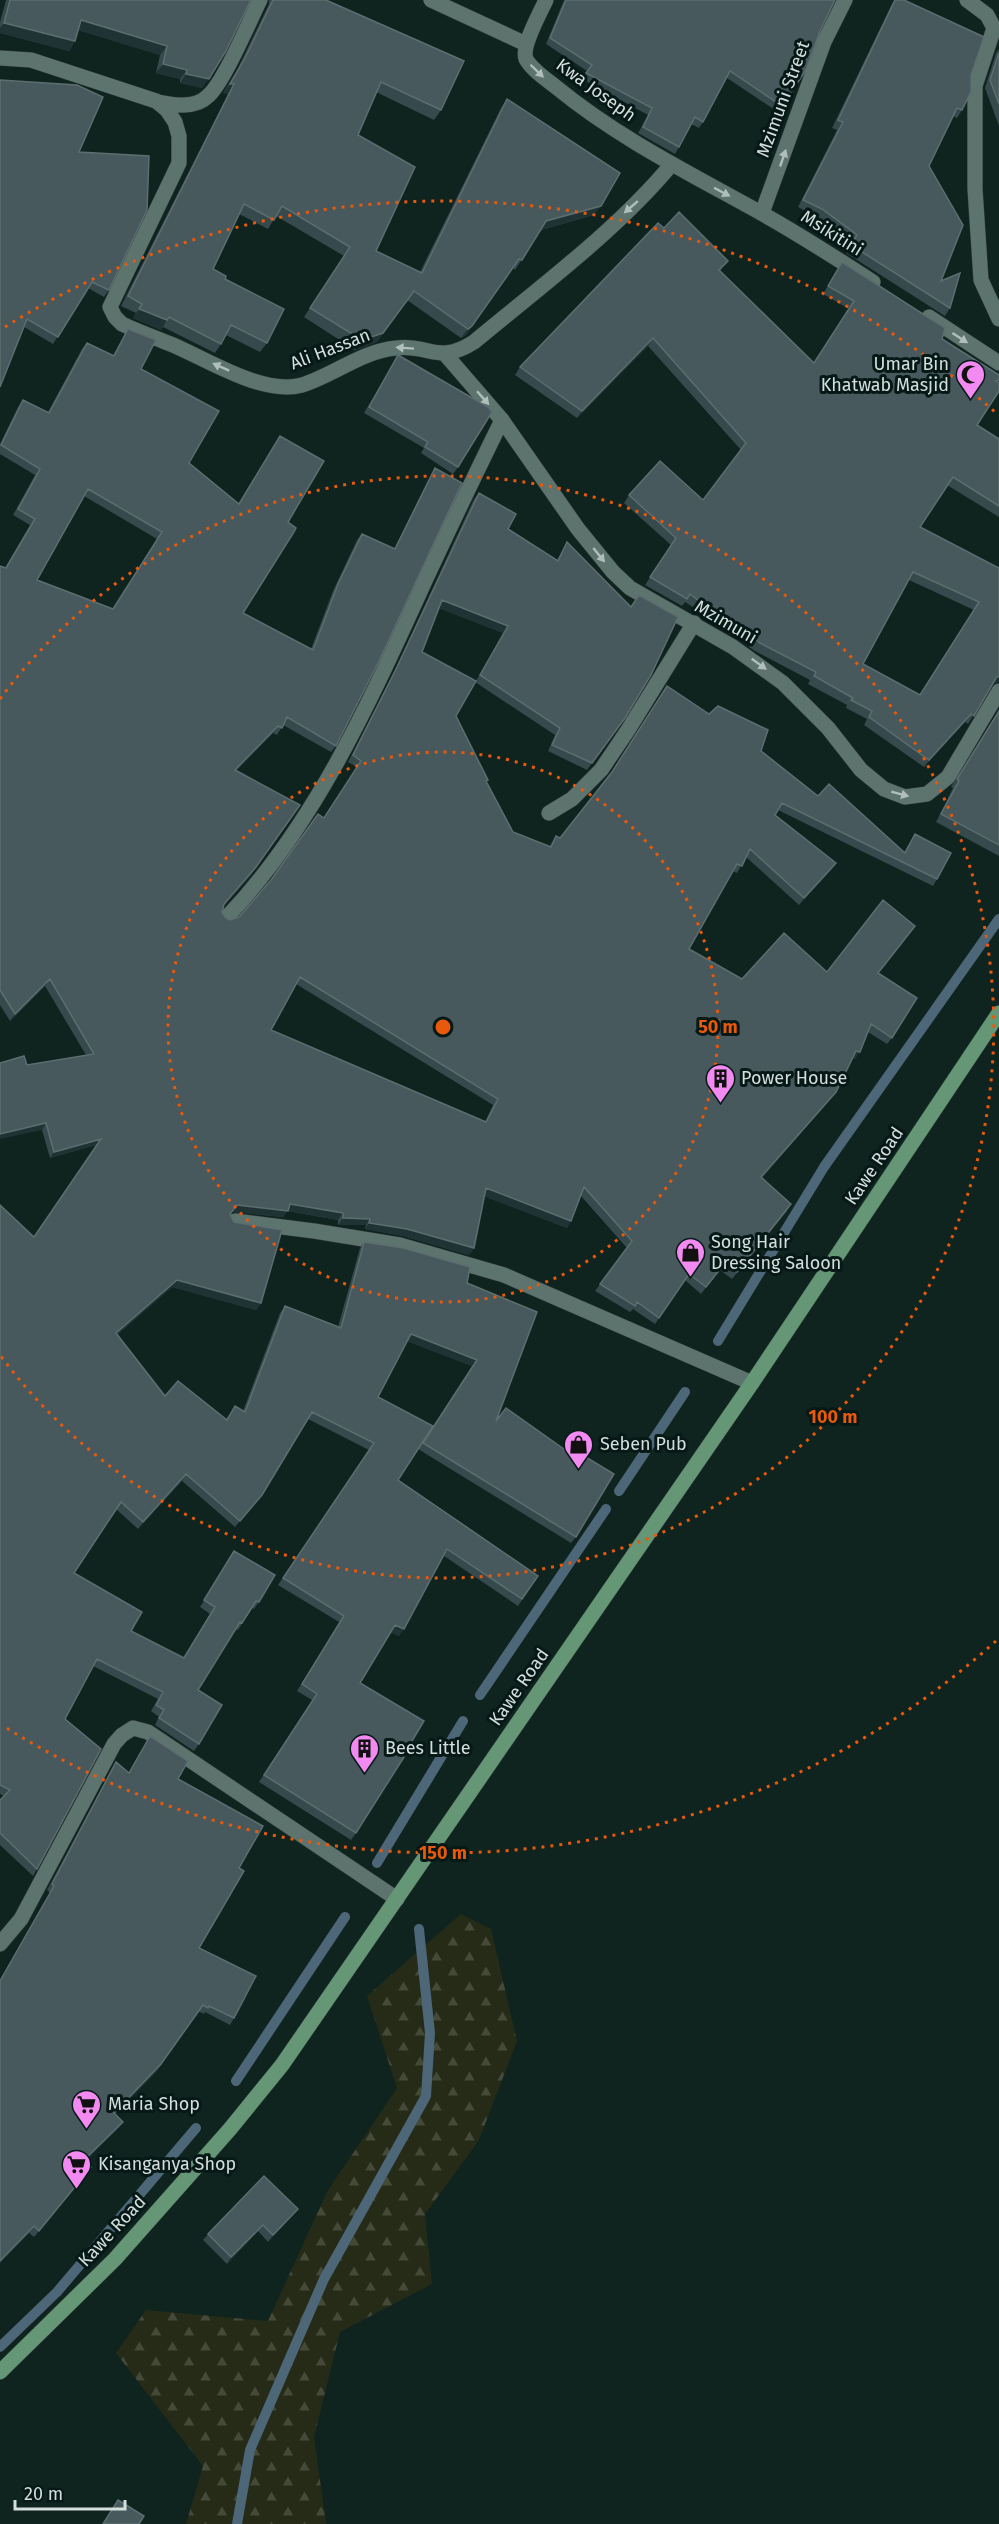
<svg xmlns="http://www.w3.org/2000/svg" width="999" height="2524" font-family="'Fira Sans',sans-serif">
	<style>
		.forest { fill: url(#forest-firs) }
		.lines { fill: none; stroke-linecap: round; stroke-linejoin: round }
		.stream { stroke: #4d6678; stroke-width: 10 }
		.minor-casing { stroke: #2f3a38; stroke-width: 16 }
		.major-casing { stroke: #2f3a38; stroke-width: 16 }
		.minor { stroke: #5d736e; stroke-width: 15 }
		.major { stroke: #659676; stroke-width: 15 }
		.wall { fill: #36494d; fill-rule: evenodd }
		.shaded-wall { fill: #1f3334 }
		.building { fill: #47595c; stroke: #5d6e70; stroke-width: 1.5; fill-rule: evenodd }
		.oneway { fill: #b0bfbc }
		.ring { fill: none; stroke: #e8590c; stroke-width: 3; stroke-dasharray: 3 6 }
		.labels { text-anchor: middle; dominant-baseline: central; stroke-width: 6; stroke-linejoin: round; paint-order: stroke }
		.street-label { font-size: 18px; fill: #d4dfdd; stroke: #061916 }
		.poi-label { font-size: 18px; fill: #d4dfdd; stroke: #061916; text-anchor: start }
		.centre { fill: #e8590c; stroke: #061916; stroke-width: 3 }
		.ring-label { font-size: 18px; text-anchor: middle; font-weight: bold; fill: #e8590c; stroke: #061916; stroke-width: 6; stroke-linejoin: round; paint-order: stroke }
	</style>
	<defs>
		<pattern id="forest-firs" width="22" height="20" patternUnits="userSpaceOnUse" patternTransform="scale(1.5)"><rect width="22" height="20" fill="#252b17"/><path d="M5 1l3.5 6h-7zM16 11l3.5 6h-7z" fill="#444938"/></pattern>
	</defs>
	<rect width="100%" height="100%" fill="#0f231f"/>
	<path class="forest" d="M461,1914L491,1929L517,2041L479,2140L425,2214L432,2284L340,2332L314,2437L326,2524H186L203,2466L116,2353L146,2310L268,2321L327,2192L397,2088L367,1996Z"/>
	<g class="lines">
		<g class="stream">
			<path d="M718,1341L824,1167L999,919"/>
			<path d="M619,1491L685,1392"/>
			<path d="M480,1695L606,1509"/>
			<path d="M377,1863L463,1721"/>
			<path d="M236,2081L345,1917"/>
			<path d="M0,2347L57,2292L196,2128"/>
			<path d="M237,2524L250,2450L324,2279L426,2096L430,2033L419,1929"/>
		</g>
		<defs>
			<g id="minor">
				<path d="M431,0L526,44"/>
				<path d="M546,0C540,13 521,47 526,59C532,70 546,79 556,87C618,138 691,174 761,213C799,234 836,258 873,282"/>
				<path d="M967,0L987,15L994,28L975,86V189L981,280L999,319"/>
				<path d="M0,58L31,60L156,101L167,110L175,122L179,136V163L110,307L115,317L122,324C139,332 156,338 173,345C208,360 264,396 302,385C334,375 362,351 396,348C430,344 438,365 474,342C540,287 617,230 671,165"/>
				<path d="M158,102C174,105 195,109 208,96C224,82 249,22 260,0"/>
				<path d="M762,213L824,42L845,0"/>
				<path d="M929,317L999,363"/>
				<path d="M445,354L502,420L578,529L613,572L630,588L733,647L783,683L828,728L861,770L884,789L905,797L927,794L948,777L999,691"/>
				<path d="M549,813L572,799L601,770L628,730L694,623"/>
				<path d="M227,917C317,822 371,699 425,581C450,527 476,473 502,420"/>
				<path d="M235,1221L314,1231L400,1245L504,1275L752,1383"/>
				<path d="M0,1944L21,1919L114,1744L122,1735L133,1728L148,1732L397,1899"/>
			</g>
			<path id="major" d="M0,2372L115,2259L230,2129L282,2065L752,1383L999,1013"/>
		</defs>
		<use href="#minor" class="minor-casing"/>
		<use href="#major" class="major-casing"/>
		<use href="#minor" class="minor"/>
		<use href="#major" class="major"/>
	</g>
	<g class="wall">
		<path d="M6,0H251L202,88L180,83V79L156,73L160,55L78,30L75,41L69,51L0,33V22Z"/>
		<path d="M269,0H326L441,110L434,120L376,92L358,135L376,251L420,272L501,108L507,99L594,215L541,230L515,270L513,268L466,335L461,338L407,300L377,342L355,350L304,317L344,256L276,216L268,229L239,214L213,269L225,279L267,343L260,352L226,335L221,344L215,353L163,327L161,330L133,318L136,313L121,306L228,94L223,93L237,70L269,4Z"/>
		<path d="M564,0H835L820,31L806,70L778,112L727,78L703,122L699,128L691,124L679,147L675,154L638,133L648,115L582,79L587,71L546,44Z"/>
		<path d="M895,0H904L971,75L962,110L957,118L953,116L929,166L941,281L950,308L945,316L846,253L852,243L816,217L798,207L837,130L832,128L892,4Z"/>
		<path d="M999,49V126L985,88L996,53Z"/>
		<path d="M79,152L109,290L104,297L88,288L53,344L24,327Z"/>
		<path d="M664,228L722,268L720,271L814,363L849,309L823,294L842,262L942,339L977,425L999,439V517L947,485L920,527L999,568V681L992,685L968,724L965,722L924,767L864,725L867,719L846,708L847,705L808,684L810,680L755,651L749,647L751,645L694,606L693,607L685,602L682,606L645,585L671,545L624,503L629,495L703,500L741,450L648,346L577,418L515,375L520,367ZM909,580L974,610L920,695L863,664Z"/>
		<path d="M128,329L141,369L189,463L239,504L280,436L288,522L243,613L311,649L333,591L357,540L362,534L394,549L431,475L435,468L336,746L331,752L283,725L277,735L273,733L236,771L252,874L224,906L222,913L226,918L230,920L239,917L324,818L357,767L348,762L393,674L474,499L479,493L508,529L557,560L567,542L625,718L587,770L548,751L555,735L475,682L456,716L486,782L513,832L549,847L556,836L560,838L761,751L818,796L904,852L915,834L937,879L933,886L778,810L775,815L836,863L831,870L799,905L746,857L737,873L733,871L689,949L742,979L827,972L878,973L892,1038L887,1044L868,1032L855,1059L853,1058L836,1092L831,1098L762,1178L787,1211L732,1279L720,1270L701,1294L685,1280L655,1324L633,1309L630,1312L595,1291L627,1248L581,1196L567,1228L484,1196L474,1248L469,1255L403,1236L365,1229L366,1225H338V1220L287,1211L283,1217L232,1212L230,1214L261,1303L256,1310L172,1287L117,1335L165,1396L226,1419L235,1406L243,1411L280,1313L285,1306L338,1327L360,1248L364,1242L467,1283L496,1421L576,1537L571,1543L418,1449L398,1480L538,1576L518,1606L444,1556L399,1636L390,1632L360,1683L356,1833L351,1840L259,1782L312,1700L297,1691L339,1622L278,1585L369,1450L308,1419L262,1495L235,1527L182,1481L138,1529L116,1509L74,1573L131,1631L183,1658L210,1614L200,1607L234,1551L259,1602L254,1609L252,1608L238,1630L235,1629L198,1690L199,1744L194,1751L155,1725L159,1717L151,1711L158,1699L93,1666L65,1719L37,1869L33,1876L0,1845V1800L4,1796L0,1794V1205L34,1237L96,1145L50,1158L42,1130L27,1065L86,1055L45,986L10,1021L0,1005V566L5,568L30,525L13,515L35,475L0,454V444L18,407L23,400L48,412L82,349L87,343L113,355ZM84,496L157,539L113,609L37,580ZM439,608L503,633L476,681L422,652ZM296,984L493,1105L485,1122L271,1030ZM407,1341L472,1366L433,1426L378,1397Z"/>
		<path d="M398,355L458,467L453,474L421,453L424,448L364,413Z"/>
		<path d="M999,710V856L936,822L953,788L951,787Z"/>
		<path d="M150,1736L178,1779L239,1868L199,1948L234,2018L230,2025L205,2012L204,2014L198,2011L157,2071L115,2114L123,2122L118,2128L85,2161L91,2167L87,2174L34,2237L29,2233L0,2263V1980L50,1893L47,1890L112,1769L116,1762L129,1773Z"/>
		<path d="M293,2215L268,2242L258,2231L227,2264L203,2240L208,2234Z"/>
	</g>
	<g class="shaded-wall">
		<path d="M81,20L167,46L160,55L74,29Z"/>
		<path d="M4,23L75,41L69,51L0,33V28Z"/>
		<path d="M163,64L187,70L180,79L156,73Z"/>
		<path d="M186,74L209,79L202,88L180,83Z"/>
		<path d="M230,84H234L228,94L223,93Z"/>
		<path d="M601,206L594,215L540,230L546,221Z"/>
		<path d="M407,300L377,342L355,350L362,340Z"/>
		<path d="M139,309L167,320L161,330L133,318Z"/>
		<path d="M472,326L466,335L461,338L468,329Z"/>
		<path d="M653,338L648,346L577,418L582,411Z"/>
		<path d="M442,600L508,626L503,633L437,607Z"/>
		<path d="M999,676V681L991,686L996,678Z"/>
		<path d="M971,714L965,722L924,767L929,760Z"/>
		<path d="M278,726L273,733L230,777L235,770Z"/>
		<path d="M296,812L252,874L220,911Z"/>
		<path d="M836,863L831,870L799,905L804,898Z"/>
		<path d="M50,979L45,986L10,1021L15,1014Z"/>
		<path d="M856,1051L860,1052L855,1059L851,1058Z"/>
		<path d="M836,1092L831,1098L757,1184L761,1177Z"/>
		<path d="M46,1123L42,1130L0,1139V1134Z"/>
		<path d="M101,1139L96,1145L50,1158L54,1152Z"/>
		<path d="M486,1188L571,1221L567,1228L481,1195Z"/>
		<path d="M290,1204L343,1213L338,1220L287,1211L283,1217L232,1212L237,1205Z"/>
		<path d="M343,1218L370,1219L366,1225H338Z"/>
		<path d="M369,1223L407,1229L474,1248L469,1255L403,1236L365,1229Z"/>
		<path d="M177,1280L261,1303L256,1310L172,1287L111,1340L116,1333Z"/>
		<path d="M411,1334L477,1360L472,1366L406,1341Z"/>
		<path d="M186,1474L182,1481L138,1529L143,1522Z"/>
		<path d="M395,1625L404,1629L399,1636L390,1632Z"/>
		<path d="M161,2064L157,2071L110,2119L114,2113Z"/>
		<path d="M123,2122L118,2128L80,2167L84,2160Z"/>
		<path d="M91,2167L87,2174L34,2237L39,2231Z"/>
		<path d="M298,2209L293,2215L268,2242L273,2235Z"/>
		<path d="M263,2225L258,2231L227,2264L231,2257Z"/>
		<path d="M34,2226L29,2233L0,2263V2261Z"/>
	</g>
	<g class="building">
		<path d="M10,0H251L226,51L209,79L186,74L187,70L163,64L167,46L81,20L75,41L4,23Z"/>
		<path d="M273,0H326L464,61L441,110L381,82L358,135L415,167L376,251L422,273L507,99L620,173L601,206L546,221L522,260L519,259L472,326L468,329L414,291L383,333L362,340L310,308L350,247L282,206L274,220L244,204L213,269L226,276L225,279L284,309L267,343L231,325L221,344L169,317L167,320L139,309L142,304L128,296L234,84H230L244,60Z"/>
		<path d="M566,0H835L820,31L806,70L782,106L730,71L703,122L695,117L679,147L643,127L652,108L586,73L592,65L550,38Z"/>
		<path d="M895,0H904L984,37L971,75V92L962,110L957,108L929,166L963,225L941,281L960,273L950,308L851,245L857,235L822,209L803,200L843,122L838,120Z"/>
		<path d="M999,53V104L990,80Z"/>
		<path d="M0,80L77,85L103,97L79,152L149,156L147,210L109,290L92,282L58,337L27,319L0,387Z"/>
		<path d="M679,212L728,261L719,270L814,363L854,301L828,286L842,262L945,328L942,339L999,375V380L996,381L999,383V391L977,425L999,439V506L953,477L920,527L999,568V676L996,678L974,716L971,714L929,760L869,717L872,711L851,700L853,698L814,676L816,672L760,643L755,639L756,637L700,598L698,600L690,594L687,599L650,577L676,538L629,495L660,461L703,500L746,443L653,338L582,411L520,367L658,223L664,228ZM913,572L979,602L920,695L863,664Z"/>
		<path d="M128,329L156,340L141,369L219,411L189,463L239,504L280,436L324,461L288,522L296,528L294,532L243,613L313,650L338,584L362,534L395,549L435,468L462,483L380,659L336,746L287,717L282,728L278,726L235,770L300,805L256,867L224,904L222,913L226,918L230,920L239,917L271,880L318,814L324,818L361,761L353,755L397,667L479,493L516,514L508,529L558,561L567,542L631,607L639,595L678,617L651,675L625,718L592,763L552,745L560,728L480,675L508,626L442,600L422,652L476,681L456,716L488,780L486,781L513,832L551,847L556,836L560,838L612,772L667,686L709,714L718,706L768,730L761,751L818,796L829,784L905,853L915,834L951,853L937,879L782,803L775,815L836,863L804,898L750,849L742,866L737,864L689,949L742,979L784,933L827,972L883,900L915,926L878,973L917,998L892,1038L871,1024L860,1052L856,1051L836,1092L761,1177L791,1204L737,1272L725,1263L706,1287L689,1274L659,1318L637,1302L635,1306L600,1284L632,1241L584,1187L571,1221L486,1188L474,1248L407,1229L369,1223L370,1219L343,1218V1213L290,1204L288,1211L237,1205L230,1214L234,1222L282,1230L261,1303L177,1280L116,1333L165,1396L178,1381L227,1420L235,1406L245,1412L285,1306L341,1328L364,1242L403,1248L470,1267L467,1283L537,1312L496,1421L506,1408L578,1459L581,1454L614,1474L576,1537L423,1443L477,1360L411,1334L378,1397L433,1426L398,1480L538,1576L522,1599L447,1549L404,1629L395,1625L360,1683L424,1721L403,1756L404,1757L356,1833L264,1775L317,1694L302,1684L344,1616L283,1578L374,1443L312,1412L262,1495L240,1521L186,1474L143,1522L121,1502L74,1573L142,1612L131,1631L184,1658L215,1607L204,1600L234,1551L275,1575L259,1602L256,1601L242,1623L240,1622L198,1690L222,1705L199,1744L159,1718L164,1710L156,1705L163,1692L97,1659L65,1719L101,1749L37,1869L0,1833V1800L10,1790L0,1785V1205L34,1237L101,1139L54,1152L46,1123L0,1134V1063L24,1056L27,1065L94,1054L50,979L15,1014L0,990V566L6,568L35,519L18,509L40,469L1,445L23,400L49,413L87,343L114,356ZM88,489L162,532L113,609L37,580ZM300,977L498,1099L486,1122L271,1030Z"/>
		<path d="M398,355L488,407L492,412L458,467L425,447L428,442L369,407Z"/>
		<path d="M999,711V845L941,814L959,781L957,779Z"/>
		<path d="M150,1736L188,1761L178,1779L263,1826L239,1868L244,1871L199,1948L256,1976L234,2018L209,2006L208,2008L203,2005L161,2064L114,2113L123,2122L84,2160L91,2167L39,2231L34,2226L0,2261V1981L54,1886L52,1884L116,1762L129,1773Z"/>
		<path d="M264,2176L298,2209L273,2235L263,2225L231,2257L208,2234Z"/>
		<path d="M118,2500L144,2516L139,2524H103Z"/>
	</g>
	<defs><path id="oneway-solid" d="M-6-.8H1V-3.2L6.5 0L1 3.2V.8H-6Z" transform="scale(1.5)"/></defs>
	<g class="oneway">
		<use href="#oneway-solid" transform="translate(537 71) rotate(44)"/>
		<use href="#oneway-solid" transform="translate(783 158) rotate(-71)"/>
		<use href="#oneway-solid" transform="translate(722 192) rotate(28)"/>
		<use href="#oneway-solid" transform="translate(631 207) rotate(139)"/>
		<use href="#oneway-solid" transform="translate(960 338) rotate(33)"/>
		<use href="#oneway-solid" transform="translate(405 348) rotate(-176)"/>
		<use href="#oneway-solid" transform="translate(221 367) rotate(-156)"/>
		<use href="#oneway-solid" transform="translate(483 398) rotate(49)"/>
		<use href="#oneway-solid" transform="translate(599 555) rotate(51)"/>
		<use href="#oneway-solid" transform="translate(759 664) rotate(36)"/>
		<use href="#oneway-solid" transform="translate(900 794) rotate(15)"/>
	</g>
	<g class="ring">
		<circle cx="443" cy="1027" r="275"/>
		<path d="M0 699A551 551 0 1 1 0 1355"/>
		<path d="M996 1641A826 826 0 0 1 5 1727M5 327A826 826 0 0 1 996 413"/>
	</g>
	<defs>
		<symbol id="mosque-pin" viewBox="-11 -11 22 30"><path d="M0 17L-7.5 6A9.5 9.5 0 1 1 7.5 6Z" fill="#f38af1" stroke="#061916"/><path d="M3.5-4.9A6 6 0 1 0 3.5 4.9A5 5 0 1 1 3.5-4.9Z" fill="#111"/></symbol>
		<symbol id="building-pin" viewBox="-11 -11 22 30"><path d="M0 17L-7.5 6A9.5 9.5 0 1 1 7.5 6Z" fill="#f38af1" stroke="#061916"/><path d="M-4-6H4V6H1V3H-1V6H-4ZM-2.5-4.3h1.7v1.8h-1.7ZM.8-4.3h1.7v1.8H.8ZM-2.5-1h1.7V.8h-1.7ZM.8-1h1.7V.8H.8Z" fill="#111"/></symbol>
		<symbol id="shop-pin" viewBox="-11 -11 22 30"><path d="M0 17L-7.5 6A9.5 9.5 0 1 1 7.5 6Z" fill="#f38af1" stroke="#061916"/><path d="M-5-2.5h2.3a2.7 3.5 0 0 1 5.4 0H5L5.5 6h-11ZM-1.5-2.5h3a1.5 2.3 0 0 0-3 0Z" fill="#111"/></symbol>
		<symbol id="supermarket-pin" viewBox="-11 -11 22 30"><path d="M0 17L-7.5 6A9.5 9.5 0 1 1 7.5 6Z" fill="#f38af1" stroke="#061916"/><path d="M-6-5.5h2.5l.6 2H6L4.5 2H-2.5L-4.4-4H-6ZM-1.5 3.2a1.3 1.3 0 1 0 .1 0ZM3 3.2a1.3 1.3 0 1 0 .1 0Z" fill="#111"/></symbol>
	</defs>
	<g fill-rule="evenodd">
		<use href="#mosque-pin" x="954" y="358" width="33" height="45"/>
		<use href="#building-pin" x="704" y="1062" width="33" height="45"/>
		<use href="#shop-pin" x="674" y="1236" width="33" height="45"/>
		<use href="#shop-pin" x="562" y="1428" width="33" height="45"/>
		<use href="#building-pin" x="348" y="1732" width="33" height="45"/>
		<use href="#supermarket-pin" x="70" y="2088" width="33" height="45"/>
		<use href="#supermarket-pin" x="60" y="2148" width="33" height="45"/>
	</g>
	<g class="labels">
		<g class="street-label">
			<text transform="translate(596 90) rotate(36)">Kwa Joseph</text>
			<text transform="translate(783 99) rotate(-70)">Mzimuni Street</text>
			<text transform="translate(832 233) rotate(32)">Msikitini</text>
			<text transform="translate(330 349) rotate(-21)">Ali Hassan</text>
			<text transform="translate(726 622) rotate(30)">Mzimuni</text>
			<text transform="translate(874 1166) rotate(-56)">Kawe Road</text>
			<text transform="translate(519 1687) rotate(-55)">Kawe Road</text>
			<text transform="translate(112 2231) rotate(-47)">Kawe Road</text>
		</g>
		<g class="poi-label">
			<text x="949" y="364" text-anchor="end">Umar Bin<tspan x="949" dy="21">Khatwab Masjid</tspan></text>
			<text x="741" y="1078">Power House</text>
			<text x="711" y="1242">Song Hair<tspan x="711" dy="21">Dressing Saloon</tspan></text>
			<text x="600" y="1444">Seben Pub</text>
			<text x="385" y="1748">Bees Little</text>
			<text x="108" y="2104">Maria Shop</text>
			<text x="98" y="2164">Kisanganya Shop</text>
		</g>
	</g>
	<circle cx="443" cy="1027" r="9" class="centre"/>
	<g class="ring-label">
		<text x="718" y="1033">50 m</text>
		<text x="833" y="1423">100 m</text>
		<text x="443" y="1859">150 m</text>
	</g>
	<path d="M15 2500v9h110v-9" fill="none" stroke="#d4dfdd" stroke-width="3"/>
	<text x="24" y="2500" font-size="18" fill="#d4dfdd" stroke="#061916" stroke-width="4.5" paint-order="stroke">20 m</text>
</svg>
